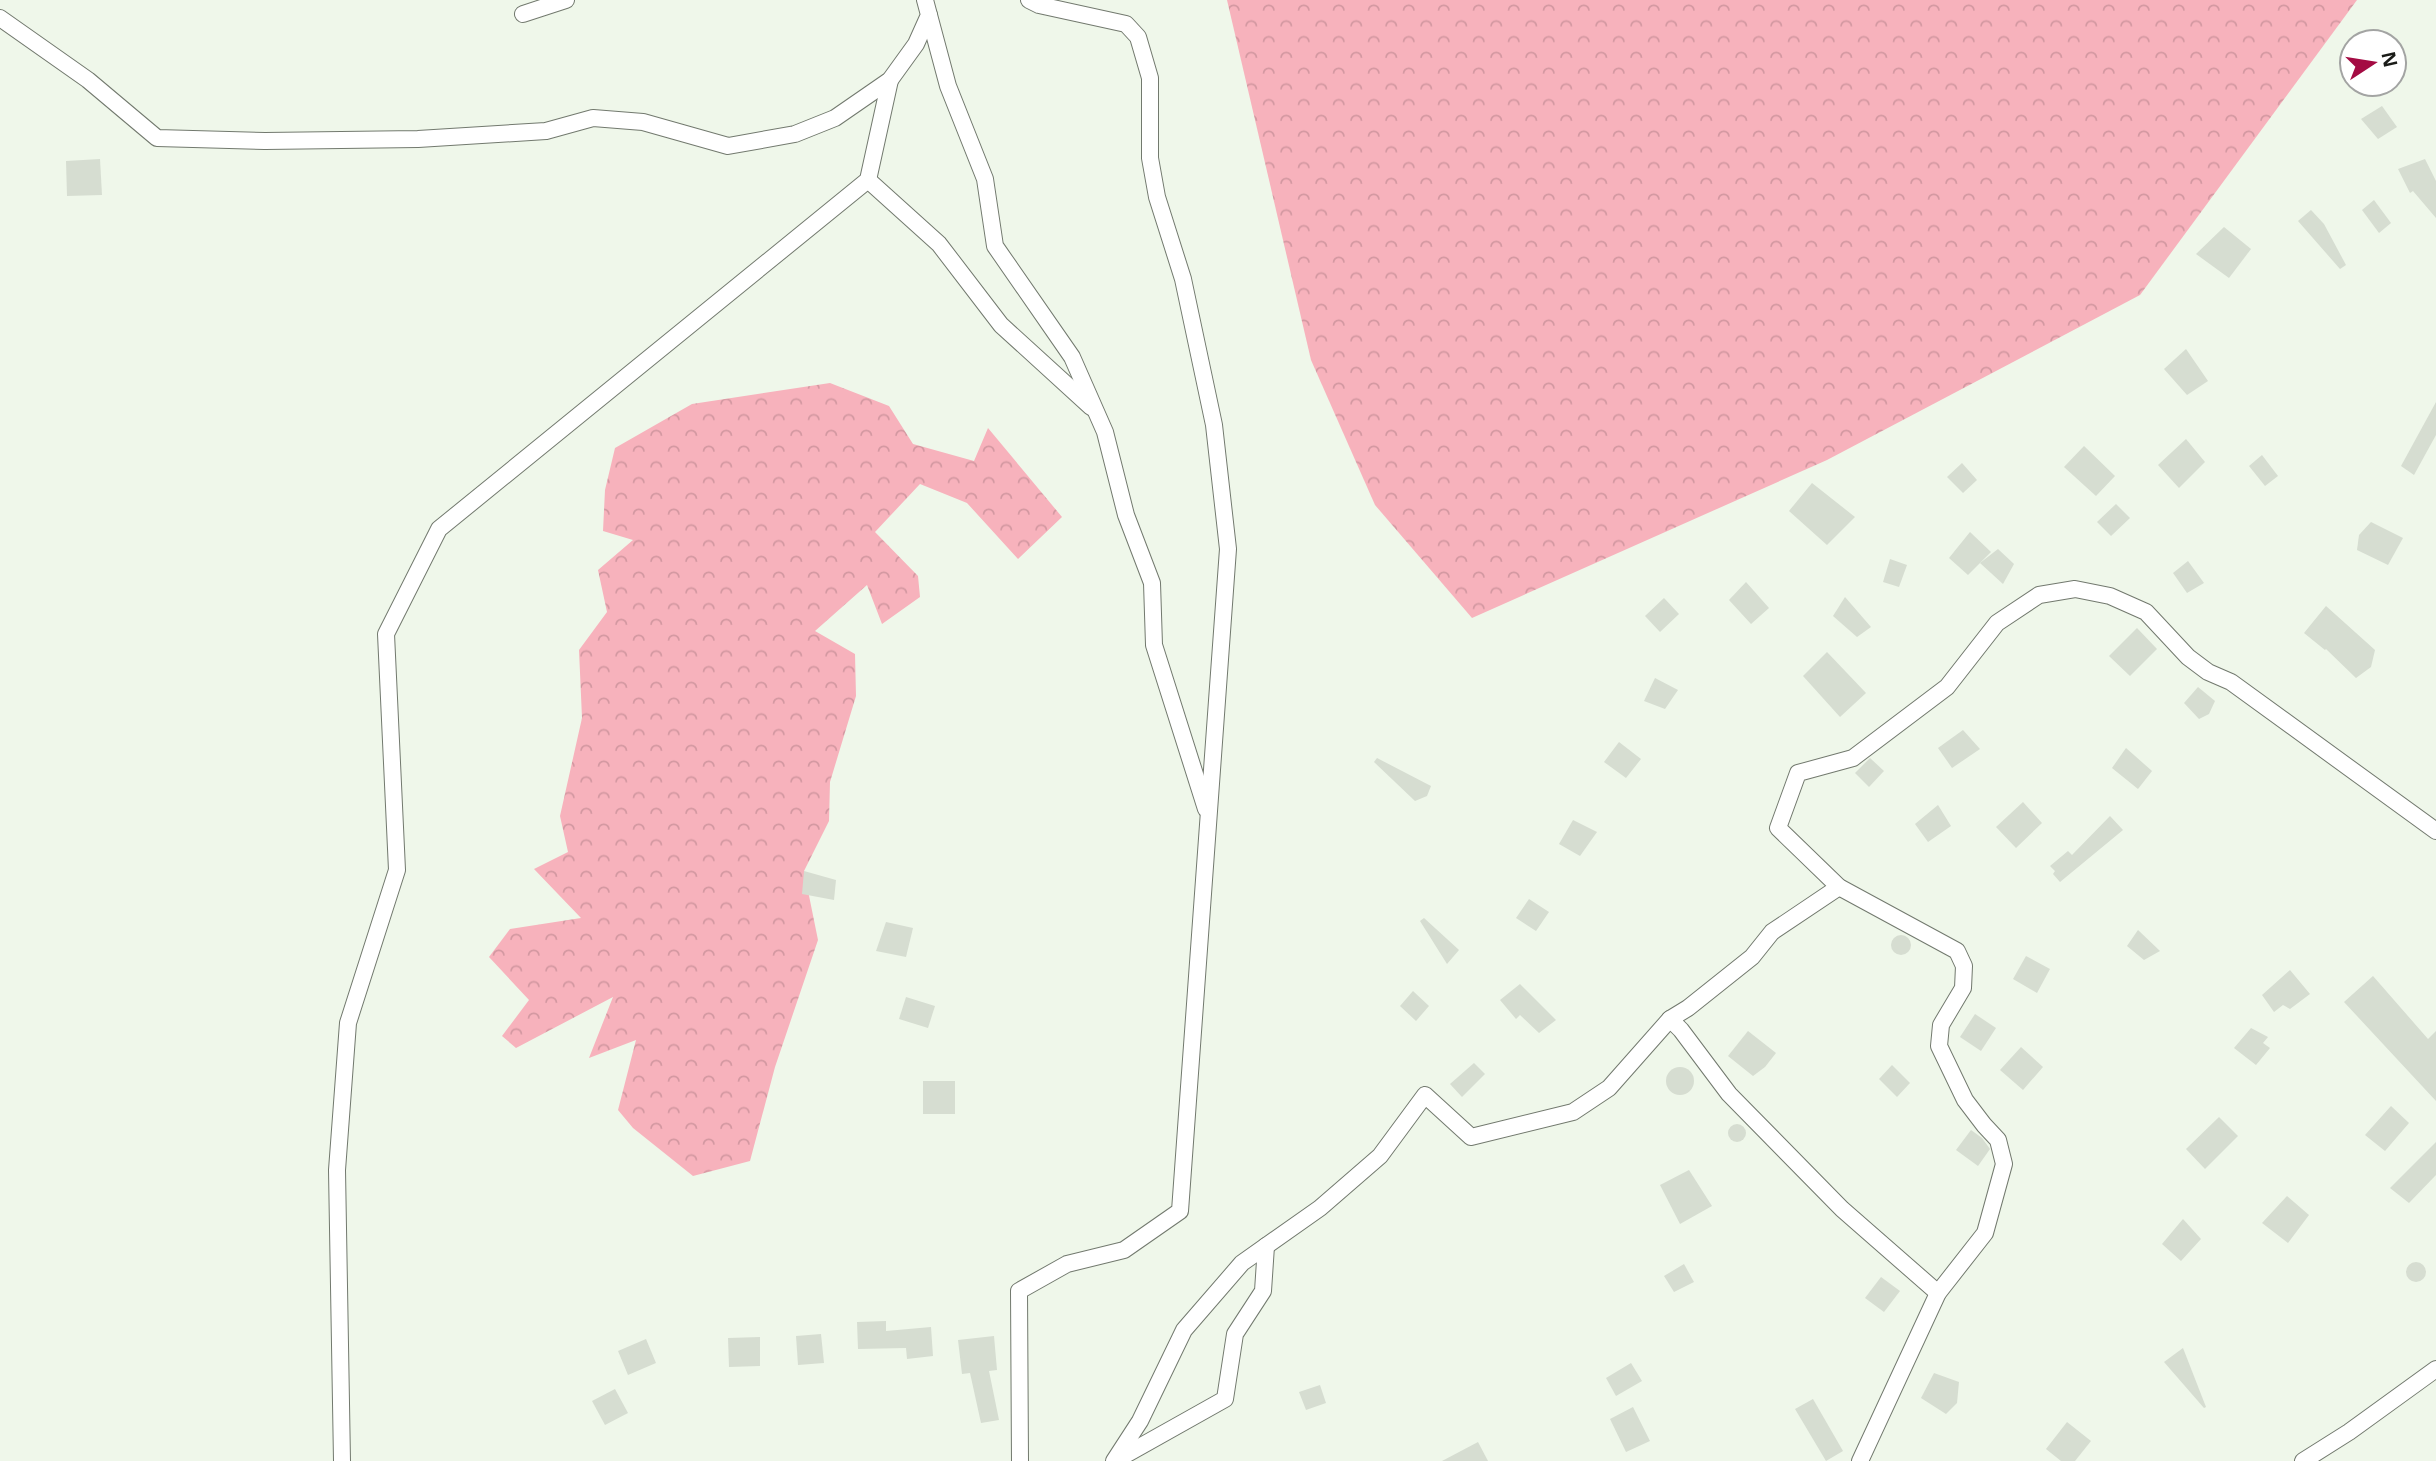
<svg xmlns="http://www.w3.org/2000/svg" width="2436" height="1461" font-family="'Open Sans',sans-serif">
	<style>
		.forest { fill: url(#forest-crowns) }
		.building { fill: #d6ddd1 }
		.lines { fill: none; stroke-linecap: round; stroke-linejoin: round }
		.minor-casing { stroke: #72796e; stroke-width: 18 }
		.minor { stroke: #fff; stroke-width: 16 }
	</style>
	<defs>
		<pattern id="forest-crowns" width="20" height="18" patternUnits="userSpaceOnUse" patternTransform="scale(1.75)"><rect width="20" height="18" fill="#f7b2bc"/><path d="M2 6a3 3 0 1 1 6 0M12 15a3 3 0 1 1 6 0" fill="none" stroke="#d398a1"/></pattern>
	</defs>
	<rect width="100%" height="100%" fill="#eff7ea"/>
	<g class="forest">
		<path d="M1227,0H2357L2140,295L1827,460L1472,618L1375,505L1311,360Z"/>
		<path d="M830,383L889,406L913,444L974,461L988,428L1062,517L1018,559L967,503L920,484L875,532L918,576L920,597L882,624L867,585L815,631L855,654L856,696L830,782L829,821L804,871L818,940L775,1067L750,1161L693,1176L633,1128L618,1110L636,1040L589,1058L613,997L516,1048L502,1036L529,1000L489,957L510,929L581,918L534,869L568,852L560,816L582,718L579,650L607,612L598,570L633,540L603,531L605,490L615,448L692,404Z"/>
	</g>
	<g class="building">
		<path d="M2382,106L2397,127L2378,139L2361,119Z"/>
		<path d="M100,159L102,195L67,196L66,161Z"/>
		<path d="M2425,159L2436,181V218L2413,191L2410,193L2398,169Z"/>
		<path d="M2374,200L2391,223L2379,233L2362,210Z"/>
		<path d="M2311,210L2324,224L2346,265L2340,269L2298,221Z"/>
		<path d="M2224,227L2251,249L2229,278L2196,254Z"/>
		<path d="M2186,349L2208,381L2187,395L2164,369Z"/>
		<path d="M2436,402V435L2414,475L2401,466Z"/>
		<path d="M2186,439L2205,462L2179,488L2158,465Z"/>
		<path d="M2084,446L2115,476L2096,496L2064,467Z"/>
		<path d="M2262,455L2278,476L2265,486L2249,466Z"/>
		<path d="M1962,463L1977,480L1963,493L1947,477Z"/>
		<path d="M1812,483L1855,517L1827,545L1789,511Z"/>
		<path d="M2116,504L2130,518L2111,536L2097,522Z"/>
		<path d="M2371,522L2403,538L2388,565L2357,550L2359,535Z"/>
		<path d="M1970,532L1991,552L1968,575L1949,558Z"/>
		<path d="M1998,549L2014,564L2003,584L1980,563Z"/>
		<path d="M1890,559L1907,565L1899,587L1883,582Z"/>
		<path d="M2188,561L2204,583L2187,593L2173,573Z"/>
		<path d="M1746,582L1769,608L1751,624L1729,600Z"/>
		<path d="M1845,597L1871,627L1857,637L1833,616Z"/>
		<path d="M1664,598L1679,614L1660,632L1645,616Z"/>
		<path d="M2326,606L2375,650L2371,667L2356,678L2326,649L2325,650L2304,633Z"/>
		<path d="M2137,628L2157,649L2130,676L2109,656Z"/>
		<path d="M1827,652L1866,693L1840,717L1803,676Z"/>
		<path d="M1655,678L1678,690L1665,709L1644,701Z"/>
		<path d="M2198,687L2215,701L2209,714L2199,719L2184,703Z"/>
		<path d="M1963,730L1980,749L1952,768L1938,748Z"/>
		<path d="M1619,742L1641,759L1626,778L1604,762Z"/>
		<path d="M2126,748L2152,771L2138,789L2112,768Z"/>
		<path d="M1377,758L1431,786L1427,796L1415,801L1374,762Z"/>
		<path d="M1870,758L1884,771L1869,787L1855,773Z"/>
		<path d="M2023,802L2042,823L2016,848L1996,827Z"/>
		<path d="M1938,805L1951,826L1928,842L1915,824Z"/>
		<path d="M2110,816L2123,830L2060,882L2053,874L2055,871L2050,866L2068,851L2072,855Z"/>
		<path d="M1573,820L1597,832L1580,856L1559,844Z"/>
		<path d="M804,871L836,880L834,900L802,894Z"/>
		<path d="M1529,899L1549,912L1536,931L1516,918Z"/>
		<path d="M1424,918L1459,950L1447,964L1420,921Z"/>
		<path d="M886,922L913,928L906,957L876,951Z"/>
		<path d="M2138,930L2160,951L2144,960L2127,946Z"/>
		<circle cx="1901" cy="945" r="10"/>
		<path d="M2026,956L2050,969L2037,993L2013,979Z"/>
		<path d="M2290,970L2310,994L2290,1009L2283,1005L2274,1012L2262,995Z"/>
		<path d="M2373,976L2428,1039L2436,1031V1101L2344,1002Z"/>
		<path d="M1520,984L1556,1020L1539,1033L1520,1015L1516,1019L1500,1000Z"/>
		<path d="M1413,991L1429,1006L1416,1021L1400,1006Z"/>
		<path d="M906,997L935,1006L928,1028L899,1019Z"/>
		<path d="M1975,1014L1996,1028L1981,1051L1960,1037Z"/>
		<path d="M2251,1028L2268,1037L2263,1043L2270,1048L2256,1065L2234,1048Z"/>
		<path d="M1748,1031L1776,1053L1765,1067L1753,1076L1728,1056Z"/>
		<path d="M2021,1047L2043,1067L2023,1090L2000,1070Z"/>
		<path d="M1474,1063L1485,1074L1462,1097L1450,1084Z"/>
		<path d="M1892,1065L1910,1083L1897,1097L1879,1079Z"/>
		<circle cx="1680" cy="1081" r="14"/>
		<rect x="923" y="1081" width="32" height="33"/>
		<path d="M2391,1106L2409,1123L2385,1151L2365,1135Z"/>
		<path d="M2219,1117L2238,1136L2205,1169L2186,1149Z"/>
		<circle cx="1737" cy="1133" r="9"/>
		<path d="M1971,1130L1982,1138L1990,1149L1978,1166L1956,1150Z"/>
		<path d="M2436,1142V1175L2409,1203L2390,1188Z"/>
		<path d="M1689,1170L1712,1206L1680,1224L1660,1185Z"/>
		<path d="M2287,1196L2309,1215L2288,1243L2262,1223Z"/>
		<path d="M2183,1219L2201,1239L2181,1261L2162,1244Z"/>
		<circle cx="2416" cy="1272" r="10"/>
		<path d="M1684,1264L1694,1282L1674,1292L1664,1276Z"/>
		<path d="M1881,1277L1900,1291L1884,1312L1865,1298Z"/>
		<path d="M886,1321V1331L931,1327L933,1356L907,1359L906,1348L858,1349L857,1322Z"/>
		<path d="M821,1334L824,1363L798,1365L796,1336Z"/>
		<path d="M994,1336L997,1370L989,1371L999,1420L981,1423L970,1373L962,1374L958,1340Z"/>
		<path d="M760,1337V1366L729,1367L728,1338Z"/>
		<path d="M646,1339L656,1363L628,1375L618,1351Z"/>
		<path d="M2183,1348L2206,1407L2204,1408L2164,1362Z"/>
		<path d="M1631,1363L1642,1381L1616,1396L1606,1378Z"/>
		<path d="M1934,1373L1959,1382L1957,1403L1946,1414L1921,1398Z"/>
		<path d="M1320,1385L1326,1403L1306,1410L1299,1392Z"/>
		<path d="M615,1389L628,1413L605,1425L592,1401Z"/>
		<path d="M1813,1399L1843,1451L1826,1461L1795,1409Z"/>
		<path d="M1633,1407L1650,1441L1626,1452L1610,1419Z"/>
		<path d="M2067,1422L2091,1441L2075,1461H2061L2046,1449Z"/>
		<path d="M1478,1442L1488,1461H1442Z"/>
	</g>
	<g class="lines">
		<defs>
			<g id="minor">
				<path d="M523,14L566,0"/>
				<path d="M929,15L948,86L985,179L995,246L1072,357L1105,432L1126,515L1152,583L1154,645L1206,809"/>
				<path d="M0,18L88,80L157,138L265,141L418,139L546,131L593,118L643,122L728,146L795,134L835,118L890,80L916,44L929,15L925,0"/>
				<path d="M868,180L939,244L1001,325L1091,407"/>
				<path d="M1839,887L1772,932L1752,957L1688,1008L1670,1019L1681,1030L1729,1094L1842,1209L1938,1293"/>
				<path d="M1118,1459L1225,1399L1235,1334L1263,1291L1266,1246"/>
				<path d="M342,1461L337,1170L348,1023L397,870L386,634L439,529L868,180L890,80"/>
				<path d="M1020,1461L1019,1291L1067,1264L1124,1250L1180,1211L1228,549L1214,425L1183,279L1157,197L1150,158V78L1138,37L1126,24L1039,5L1029,0"/>
				<path d="M1114,1461L1140,1421L1184,1330L1242,1263L1320,1208L1380,1156L1425,1095L1471,1137L1573,1112L1609,1088L1670,1019"/>
				<path d="M1860,1461L1938,1293L1985,1233L2004,1164L1998,1140L1984,1125L1965,1100L1939,1046L1941,1025L1963,988L1964,966L1957,951L1839,887L1778,828L1798,773L1853,758L1947,687L1997,623L2039,595L2075,589L2110,596L2146,612L2188,657L2208,672L2231,682L2436,831"/>
				<path d="M2303,1461L2349,1432L2436,1369"/>
			</g>
		</defs>
		<use href="#minor" class="minor-casing"/>
		<use href="#minor" class="minor"/>
	</g>
	<g transform="translate(2373 63) rotate(78)"><circle r="33" fill="#ffffff" stroke="#a3a4a3" stroke-width="2"/>
	<path d="M0-5L12 26L0 18L-12 26Z" fill="#a40b43"/>
	<text y="-10" font-size="19" font-weight="bold" text-anchor="middle" fill="#1a1c18">N</text>
	</g>
</svg>
